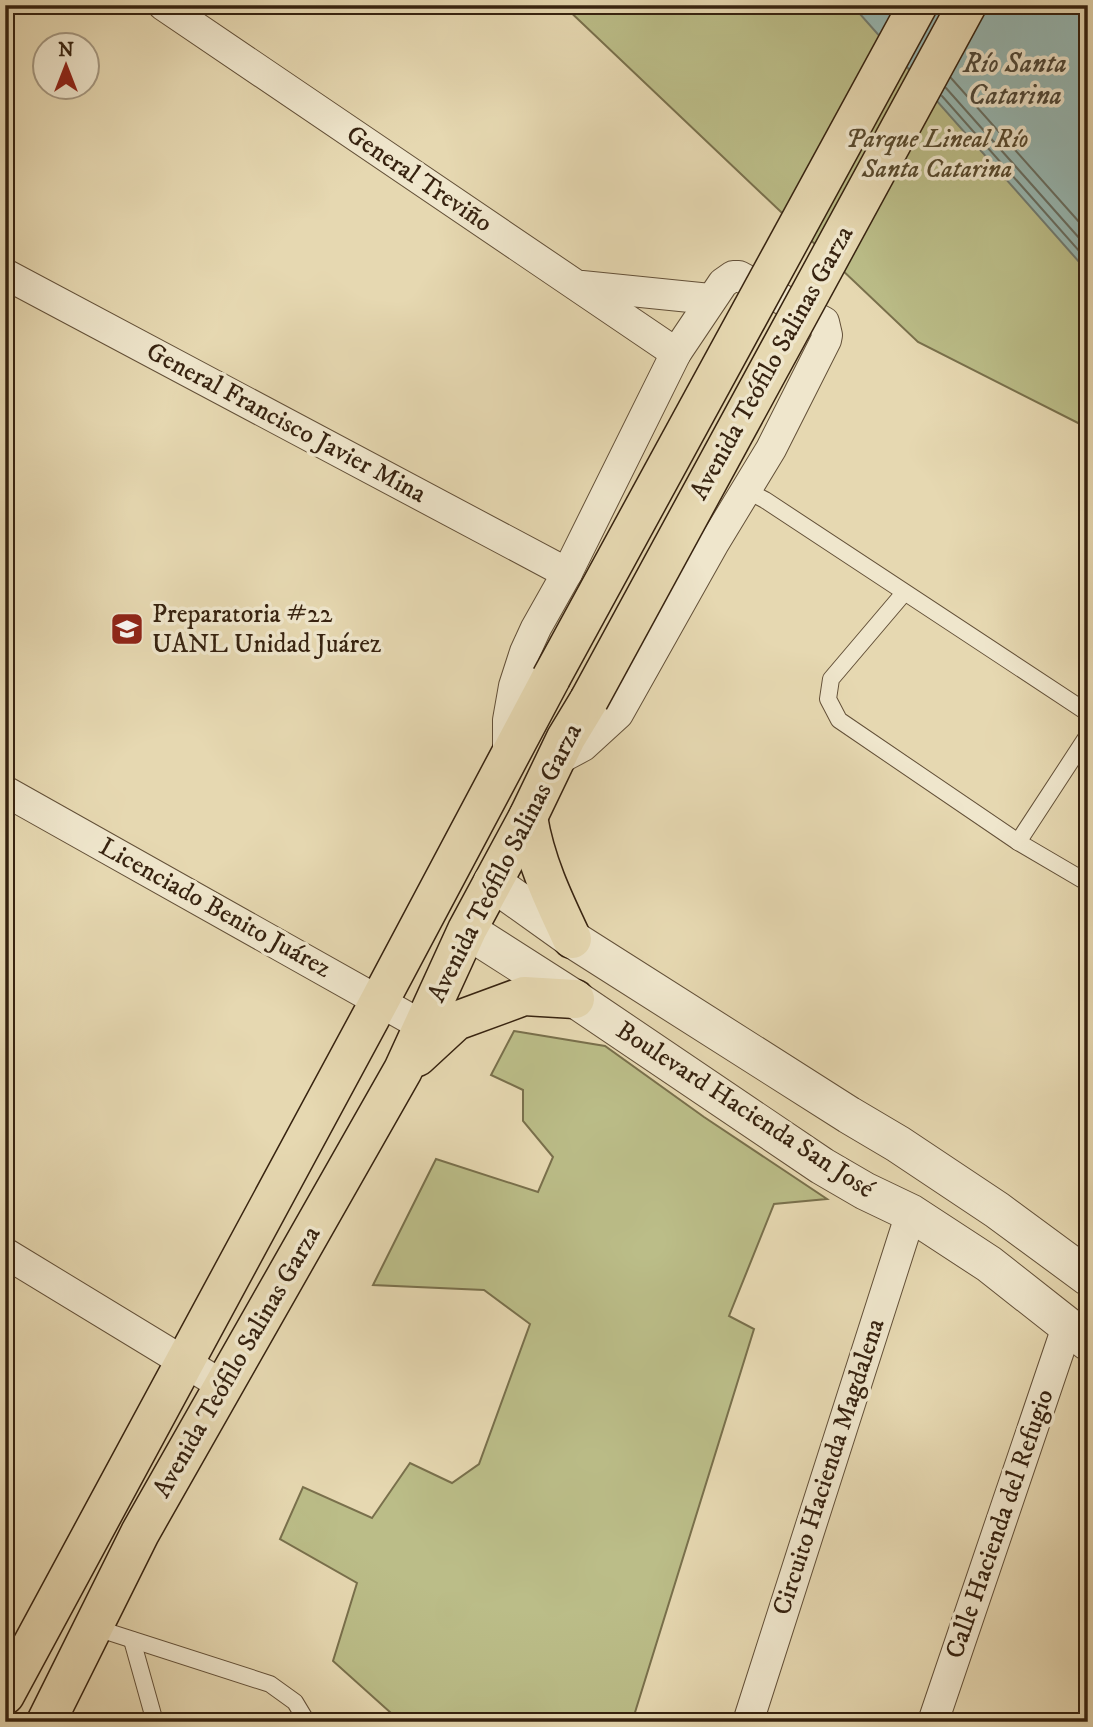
<svg xmlns="http://www.w3.org/2000/svg" width="1093" height="1727" font-family="'IM FELL DW Pica',serif">
	<style>
		.green { fill: #bbbd88; stroke: #79704c; stroke-width: 2 }
		.water { fill: #97b8b3; stroke: #717c72; stroke-width: 2 }
		.lines { fill: none; stroke-linecap: round; stroke-linejoin: round }
		.shore { stroke: #676e62; stroke-width: 2 }
		.service-casing { stroke: #635038; stroke-width: 18 }
		.minor-casing { stroke: #635038; stroke-width: 32 }
		.tertiary-casing { stroke: #635038; stroke-width: 39 }
		.primary-casing { stroke: #372310; stroke-width: 41 }
		.service { stroke: #efe6cc; stroke-width: 16 }
		.minor { stroke: #efe6cc; stroke-width: 30 }
		.tertiary { stroke: #efe6cc; stroke-width: 37 }
		.primary { stroke: #e6d8b1; stroke-width: 38 }
		.primary-bridge-casing { stroke: #372310; stroke-width: 41; stroke-linecap: butt }
		.primary-bridge { stroke: #e6d8b1; stroke-width: 38 }
		.labels { text-anchor: middle; dominant-baseline: central; stroke-width: 7; stroke-linejoin: round; paint-order: stroke }
		.park-label { font-size: 26px; font-style: italic; fill: #584a2e; stroke: #efe6cc }
		.street-label { font-size: 26px; fill: #372310; stroke: #efe6cc }
		.poi-label { font-size: 26px; fill: #372310; stroke: #efe6cc; text-anchor: start }
		.water-label { font-size: 28px; font-style: italic; fill: #4f4839; stroke: #efe6cc }
	</style>
	<rect width="100%" height="100%" fill="#e6d8b1"/>
	<filter id="stains"><feTurbulence type="fractalNoise" baseFrequency=".00286" numOctaves="4"/><feColorMatrix values="0 0 0 0 .2 0 0 0 0 .09 0 0 0 0 .02 0 0 0 .5 -.17"/></filter>
	<radialGradient id="worn" r=".72"><stop offset=".6" stop-color="#630" stop-opacity="0"/><stop offset="1" stop-color="#630" stop-opacity=".3"/></radialGradient>
	<g class="green">
		<path d="M563,5H1088V428L918,342Z"/>
		<path d="M514,1031L605,1046L704,1117L827,1199L774,1204L729,1316L754,1329L632,1722H401L333,1661L357,1583L280,1539L303,1487L372,1518L410,1463L452,1483L479,1464L530,1324L484,1290L373,1285L436,1159L538,1192L553,1157L523,1121V1090L491,1075Z"/>
	</g>
	<path class="water" d="M852,5H1088V272Z"/>
	<g class="lines">
		<g class="shore">
			<path d="M951,78L1088,232"/>
			<path d="M946,88L1088,248"/>
			<path d="M942,96L1088,261"/>
		</g>
		<defs>
			<g id="service">
				<path d="M746,490L765,500L1088,713"/>
				<path d="M904,593L831,679L828,699L839,720L1018,842L1088,883"/>
				<path d="M1018,842L1088,735"/>
				<path d="M93,1627L270,1684L295,1702L307,1722"/>
				<path d="M132,1640L155,1722"/>
			</g>
			<g id="minor">
				<path d="M163,5L676,353"/>
				<path d="M5,274L567,573"/>
				<path d="M582,286L710,299"/>
				<path d="M508,758V720L514,686L525,652L536,628L567,573L676,353L723,283L733,276H739L824,322L827,335L826,340L771,449L714,543L618,714L583,746L555,761"/>
				<path d="M5,791L423,1026"/>
				<path d="M5,1253L222,1385"/>
				<path d="M748,1722L911,1213"/>
				<path d="M933,1722L1067,1327"/>
			</g>
			<g id="tertiary">
				<path d="M492,882L572,939L849,1115L898,1144L997,1210L1088,1277"/>
				<path d="M467,930L575,999L822,1166L865,1191L911,1213L989,1264L1088,1342"/>
			</g>
			<g id="primary">
				<path d="M528,817C535,861 553,899 572,939"/>
				<path d="M417,1057L456,1021L524,996L575,999"/>
				<path d="M5,1695L380,1000L551,678"/>
				<path d="M46,1722L140,1533L403,1070L467,930L528,817L566,738L589,700"/>
			</g>
		</defs>
		<use href="#service" class="service-casing"/>
		<use href="#minor" class="minor-casing"/>
		<use href="#tertiary" class="tertiary-casing"/>
		<use href="#primary" class="primary-casing"/>
		<use href="#service" class="service"/>
		<use href="#minor" class="minor"/>
		<use href="#tertiary" class="tertiary"/>
		<use href="#primary" class="primary"/>
		<defs>
			<g id="primary-bridge">
				<path d="M551,678L918,5"/>
				<path d="M589,700L967,5"/>
			</g>
		</defs>
		<use href="#primary-bridge" class="primary-bridge-casing"/>
		<use href="#primary-bridge" class="primary-bridge"/>
	</g>
	<defs>
		<symbol id="university-square" viewBox="-11 -11 22 22"><rect x="-9" y="-9" width="18" height="18" rx="4" fill="#8f2418" stroke="#efe6cc"/><path d="M0-5L7-2L0 1L-7-2ZM-4 1L0 2.5L4 1V4Q0 6-4 4Z" fill="#fff"/></symbol>
	</defs>
	<g fill-rule="evenodd">
		<use href="#university-square" x="108" y="610" width="38" height="38"/>
	</g>
	<g class="labels">
		<g class="park-label">
			<text x="937" y="139">Parque Lineal Río<tspan x="937" dy="30">Santa Catarina</tspan></text>
		</g>
		<g class="street-label">
			<text transform="translate(419 179) rotate(34)">General Treviño</text>
			<text transform="translate(772 363) rotate(-61)">Avenida Teófilo Salinas Garza</text>
			<text transform="translate(286 423) rotate(28)">General Francisco Javier Mina</text>
			<text transform="translate(505 863) rotate(-63)">Avenida Teófilo Salinas Garza</text>
			<text transform="translate(215 908) rotate(29)">Licenciado Benito Juárez</text>
			<text transform="translate(745 1110) rotate(33)">Boulevard Hacienda San José</text>
			<text transform="translate(237 1362) rotate(-60)">Avenida Teófilo Salinas Garza</text>
			<text transform="translate(829 1467) rotate(-72)">Circuito Hacienda Magdalena</text>
			<text transform="translate(1000 1524) rotate(-71)">Calle Hacienda del Refugio</text>
		</g>
		<g class="poi-label">
			<text x="152" y="614">Preparatoria #22<tspan x="152" dy="30">UANL Unidad Juárez</tspan></text>
		</g>
		<g class="water-label">
			<text x="1015" y="63">Río Santa<tspan x="1015" dy="32">Catarina</tspan></text>
		</g>
	</g>
	<rect width="1093" height="1727" fill="none" stroke="#e6d8b1" stroke-width="28"/>
	<rect x="7" y="7" width="1079" height="1713" fill="none" stroke="#372310" stroke-width="3.5"/>
	<rect x="14" y="14" width="1065" height="1699" fill="none" stroke="#372310" stroke-width="2"/>
	<g transform="translate(66 66)"><circle r="33" fill="#efe6cc" stroke="#a59881" stroke-width="2"/>
	<path d="M0-5L12 26L0 18L-12 26Z" fill="#8f2418"/>
	<text y="-10" font-size="19" font-weight="bold" text-anchor="middle" fill="#372310">N</text>
	</g>
	<rect width="100%" height="100%" filter="url(#stains)"/>
	<rect width="100%" height="100%" fill="url(#worn)"/>
</svg>
